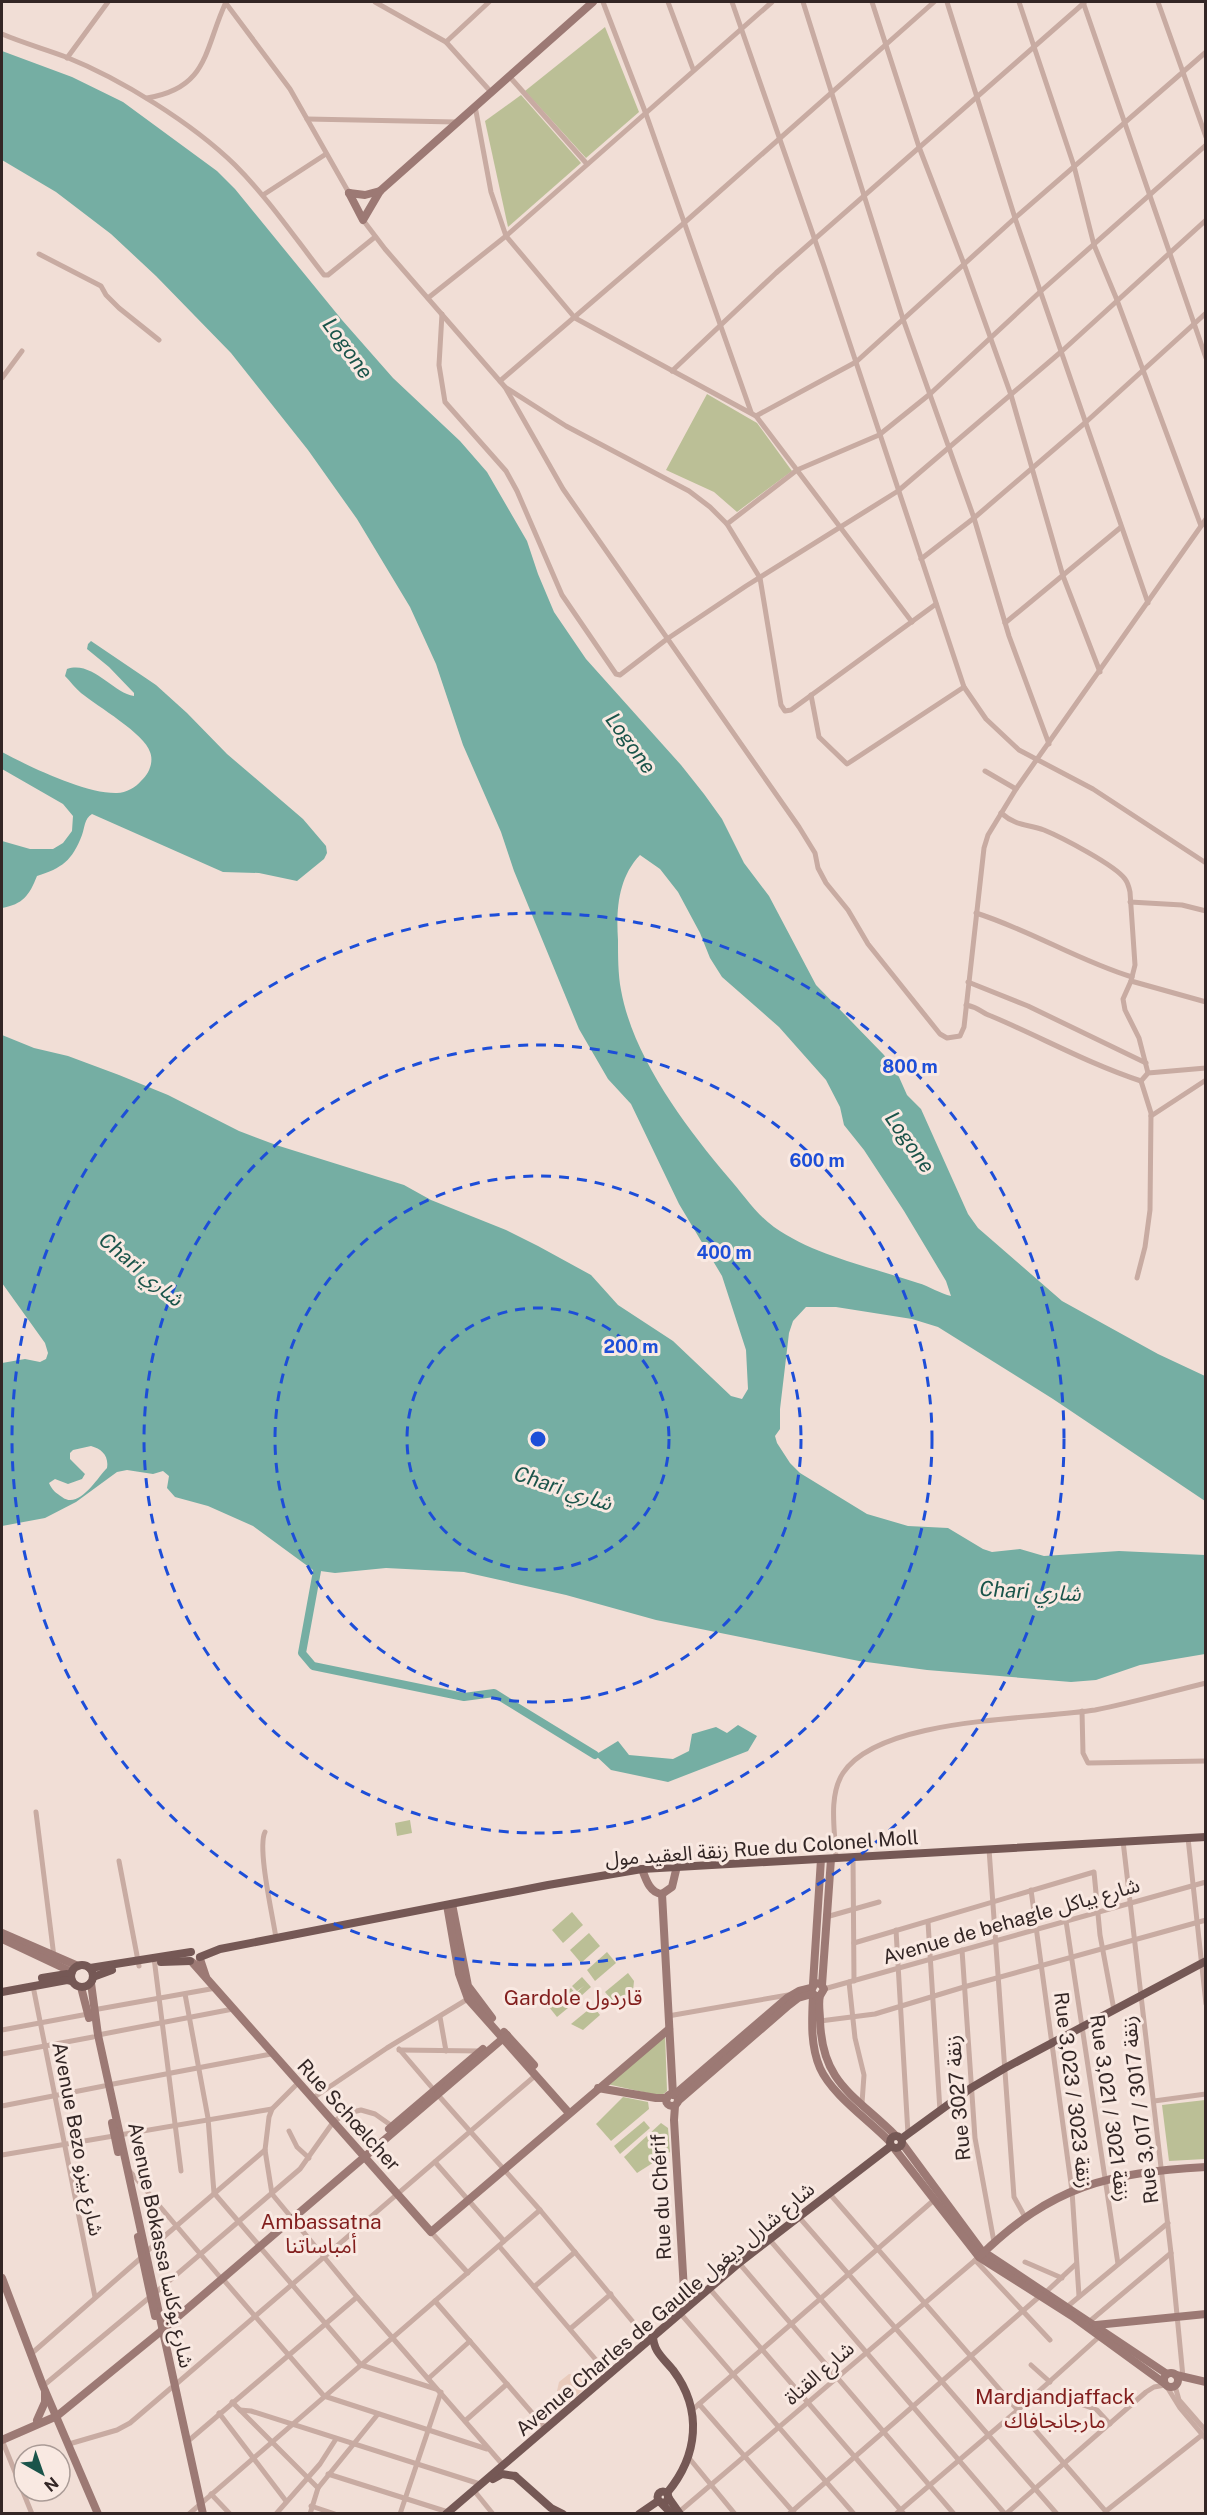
<svg xmlns="http://www.w3.org/2000/svg" width="1207" height="2515" font-family="'Public Sans','Noto Sans Arabic',sans-serif">
	<style>
		.green { fill: #bbbf96 }
		.plaza { fill: #e9cbbc }
		.water { fill: #75aea3; fill-rule: evenodd }
		.lines { fill: none; stroke-linecap: round; stroke-linejoin: round }
		.river { stroke: #75aea3; stroke-width: 8 }
		.street { stroke: #c8aba2; stroke-width: 5 }
		.secondary { stroke: #9c7974; stroke-width: 8 }
		.primary { stroke: #755855; stroke-width: 8 }
		.ring { fill: none; stroke: #1d4ed8; stroke-width: 3; stroke-dasharray: 10 8 }
		.labels { text-anchor: middle; dominant-baseline: central; stroke-width: 6; stroke-linejoin: round; paint-order: stroke }
		.street-label { font-size: 20px; fill: #332625; stroke: #f9e9e2 }
		.water-label { font-size: 21px; font-style: italic; fill: #1a544a; stroke: #f9e9e2 }
		.neighbourhood-label { font-size: 21px; fill: #821e1d; stroke: #f9e9e2 }
		.centre { fill: #1d4ed8; stroke: #f9e9e2; stroke-width: 3 }
		.ring-label { font-size: 18px; text-anchor: middle; font-weight: bold; fill: #1d4ed8; stroke: #f9e9e2; stroke-width: 6; stroke-linejoin: round; paint-order: stroke }
	</style>
	<rect width="100%" height="100%" fill="#f1ded6"/>
	<g class="green">
		<path d="M605,27L639,112L586,158L525,91Z"/>
		<path d="M521,95L581,163L508,227L485,121Z"/>
		<path d="M707,394L757,423L792,471L737,512L714,492L666,470Z"/>
		<path d="M410,1820L412,1833L397,1836L395,1823Z"/>
		<path d="M572,1912L583,1925L563,1943L552,1930Z"/>
		<path d="M589,1933L600,1946L581,1963L570,1950Z"/>
		<path d="M607,1952L616,1963L595,1981L587,1970Z"/>
		<path d="M628,1973L634,1981L633,1991L616,2005L605,1992Z"/>
		<path d="M582,1977L591,1987L581,1996L577,1992L584,1986L577,1991L572,1986Z"/>
		<path d="M571,1988L579,1998L568,2007L560,1997Z"/>
		<path d="M559,1998L568,2008L557,2017L549,2007Z"/>
		<path d="M593,2006L600,2015L583,2030L571,2024Z"/>
		<path d="M665,2033L667,2091L661,2096L607,2084Z"/>
		<path d="M623,2097L648,2102L649,2109L611,2141L596,2124Z"/>
		<path d="M1205,2100V2159L1169,2161L1162,2105Z"/>
		<path d="M644,2121L650,2128L620,2154L614,2146Z"/>
		<path d="M661,2123L668,2128L670,2152L637,2173L624,2157Z"/>
	</g>
	<path class="plaza" d="M569,2374L581,2376V2378L589,2385L567,2404L559,2398L557,2391L559,2382Z"/>
	<g class="water">
		<path d="M2,51L72,77L123,102L217,171L235,189L342,320L393,378L460,441L487,472L527,541L538,574L554,612L586,659L681,765L704,794L722,819L744,863L769,896L816,985L884,1055L899,1077L907,1095L921,1109L968,1214L978,1228L1062,1301L1158,1354L1205,1376V1501L1053,1399L938,1327L912,1319L836,1307H806L793,1321L789,1333L780,1409V1429L775,1436L777,1443L790,1463L800,1473L867,1514L908,1526L948,1528L983,1549L992,1552L1020,1549L1044,1556L1119,1551L1205,1555V1654L1140,1665L1096,1680L1071,1682L927,1670L859,1661L656,1620L566,1595L464,1572L386,1568L335,1573L313,1570L253,1526L208,1506L175,1497L167,1488L169,1476L163,1471L153,1474L127,1470L117,1472L76,1502L45,1518L2,1526V1363L25,1359L40,1362L46,1359L48,1353L45,1343L2,1283V1035L34,1048L68,1056L119,1075L168,1095L239,1131L276,1145L404,1185L431,1200L506,1230L538,1246L591,1275L618,1305L673,1341L731,1396L742,1399L748,1389L746,1350L722,1276L679,1204L631,1104L608,1079L579,1029L514,871L501,832L463,745L436,664L410,607L357,519L308,450L231,353L156,276L111,234L56,192L2,160ZM640,855L660,869L678,892L700,933L710,958L722,977L779,1027L826,1080L840,1107L844,1125L864,1150L904,1211L946,1281L951,1296C941,1294 929,1286 918,1283C871,1267 815,1256 774,1227C756,1214 743,1194 728,1177C685,1126 633,1057 621,990C618,974 618,956 618,940C616,910 618,878 640,855ZM91,1446C102,1449 109,1456 107,1468C97,1478 79,1510 62,1497C56,1493 52,1490 49,1483L55,1479L68,1484L82,1479L85,1474L70,1459V1453L73,1450Z"/>
		<path d="M91,641L156,685L187,713L227,754L303,819L326,846L327,853L324,859L297,881L259,873L223,872L92,814C84,819 85,827 82,835C72,861 62,868 37,876C29,896 23,904 2,908V841L30,849H53L63,843L72,831L73,816L63,804L2,769V752C30,767 86,794 117,793C126,793 136,787 141,781C149,774 154,762 150,752C145,734 97,706 81,693C75,688 71,682 65,676L67,669C92,660 113,693 134,696V693L109,667L87,649L88,644Z"/>
		<path d="M738,1725L757,1736L748,1751L668,1782L611,1770L595,1755L618,1741L629,1755L673,1759L689,1751L692,1734L716,1727L727,1733Z"/>
	</g>
	<g class="lines">
		<path class="river" d="M317,1571L302,1653L313,1666L464,1697L494,1693L595,1755"/>
		<g class="street">
			<path d="M225,2L290,89L349,193"/>
			<path d="M375,2L446,42L491,92"/>
			<path d="M603,2L646,114L751,412"/>
			<path d="M668,2L693,69"/>
			<path d="M732,2L824,266L964,687L986,719L1019,750L1093,789L1206,863"/>
			<path d="M803,2L903,319L974,518L1009,636L1049,744"/>
			<path d="M872,2L919,147L964,264L1011,395L1063,576L1100,672"/>
			<path d="M947,2L1015,218L1148,603"/>
			<path d="M1019,2L1074,166L1094,245L1117,300L1201,526"/>
			<path d="M1083,2L1206,358"/>
			<path d="M1158,2L1206,137"/>
			<path d="M2,34C23,43 45,49 66,57C121,79 192,123 235,165C268,198 295,238 324,275H328L375,237"/>
			<path d="M446,42L489,2"/>
			<path d="M67,58L108,2"/>
			<path d="M509,76L587,164"/>
			<path d="M147,98C209,88 204,49 226,2"/>
			<path d="M475,106L491,192L506,236L575,318L756,416L912,622"/>
			<path d="M307,119L456,122"/>
			<path d="M263,195L326,154"/>
			<path d="M363,220L385,249L505,387L566,426L689,491L710,507L727,524L760,578L781,705L785,711L791,710L936,604"/>
			<path d="M39,254L101,286L106,295L119,308L159,340"/>
			<path d="M428,298L506,236L772,2"/>
			<path d="M442,314L439,365L445,402L506,471L517,491L562,595L616,674L620,675L667,639L746,586L898,491L1062,351L1206,220"/>
			<path d="M672,371L776,273L1084,3"/>
			<path d="M2,378L22,351"/>
			<path d="M500,381L684,223L934,2"/>
			<path d="M505,387L563,489L799,827L815,853L818,868L826,883L848,910L868,944L940,1034L947,1038L960,1036L964,1027L984,848L988,835L1016,789L1206,519"/>
			<path d="M756,416L856,362L1015,218L1206,52"/>
			<path d="M727,524L797,470L879,435L930,394L1041,291L1206,145"/>
			<path d="M921,559L974,518L1086,422L1206,313"/>
			<path d="M1005,623L1120,528"/>
			<path d="M811,695L819,737L847,764L964,687"/>
			<path d="M985,771L1016,789"/>
			<path d="M1001,813C1016,826 1026,824 1044,830C1061,837 1115,865 1125,879C1128,883 1129,887 1130,892L1135,965L1131,981L1123,999L1125,1010L1139,1038L1148,1073"/>
			<path d="M1130,902L1182,905L1206,911"/>
			<path d="M976,913C1030,930 1079,961 1132,977"/>
			<path d="M1131,981L1206,1002"/>
			<path d="M968,982L1028,1006L1146,1063"/>
			<path d="M966,1005C981,1008 979,1012 991,1016C1041,1037 1089,1064 1141,1081L1148,1073L1206,1068"/>
			<path d="M1151,1116L1206,1080"/>
			<path d="M1137,1278L1145,1247L1150,1210L1151,1113L1141,1081"/>
			<path d="M1082,1711L1083,1753L1088,1763L1206,1761"/>
			<path d="M36,1812L54,1957"/>
			<path d="M265,1832C257,1848 273,1917 276,1938"/>
			<path d="M1188,1838L1206,2004"/>
			<path d="M1123,1841L1171,2253L1183,2377"/>
			<path d="M989,1849L1014,2197L1025,2217"/>
			<path d="M853,1856L854,1981"/>
			<path d="M836,1858C835,1831 828,1796 843,1773C880,1717 1032,1720 1095,1710C1132,1703 1169,1692 1206,1683"/>
			<path d="M119,1861L139,1966"/>
			<path d="M1031,1890L1072,2191L1079,2296"/>
			<path d="M826,1917L879,1902"/>
			<path d="M1066,1921L1118,2264"/>
			<path d="M928,1922L940,2111"/>
			<path d="M896,1930L908,2134"/>
			<path d="M854,1943L1094,1872L1100,1935L1114,2010"/>
			<path d="M962,1950L975,2138L994,2242"/>
			<path d="M154,1958L181,2171"/>
			<path d="M849,1982L855,2038L864,2075L862,2103"/>
			<path d="M33,1986L95,2297"/>
			<path d="M824,1989L1206,1882"/>
			<path d="M185,1994L208,2118L214,2193L257,2243"/>
			<path d="M93,2010L216,1988"/>
			<path d="M668,2016L788,1995"/>
			<path d="M440,2017L446,2051"/>
			<path d="M820,2021L875,2014L964,1987L1206,1920"/>
			<path d="M2,2030L88,2014"/>
			<path d="M98,2035L233,2009"/>
			<path d="M399,2049L434,2090"/>
			<path d="M399,2050L481,2051"/>
			<path d="M2,2054L93,2037"/>
			<path d="M298,2083L272,2109L269,2117L265,2150L272,2194L357,2297L503,2465"/>
			<path d="M108,2085L271,2054"/>
			<path d="M438,2095L540,2210L648,2340"/>
			<path d="M313,2098L387,2048L471,1997"/>
			<path d="M1154,2101L1206,2094"/>
			<path d="M2,2106L104,2086"/>
			<path d="M289,2131L297,2147L309,2158"/>
			<path d="M2,2155L272,2109"/>
			<path d="M435,2162L504,2241"/>
			<path d="M128,2169L219,2276"/>
			<path d="M829,2193L1108,2514"/>
			<path d="M798,2216L1057,2514"/>
			<path d="M431,2232L468,2273"/>
			<path d="M769,2239L1005,2514"/>
			<path d="M259,2246L361,2365L436,2389"/>
			<path d="M499,2246L608,2374"/>
			<path d="M146,2252L265,2150"/>
			<path d="M975,2260L1050,2340"/>
			<path d="M1025,2262L1062,2278"/>
			<path d="M739,2263L954,2514"/>
			<path d="M222,2278L324,2396L487,2449"/>
			<path d="M534,2287L575,2252"/>
			<path d="M709,2288L904,2514"/>
			<path d="M1046,2292L1076,2264"/>
			<path d="M155,2293L300,2169L334,2121L348,2113L361,2110L375,2114L392,2126"/>
			<path d="M435,2301L546,2429"/>
			<path d="M1068,2306L1168,2223"/>
			<path d="M680,2313L854,2514"/>
			<path d="M1090,2321L1171,2253"/>
			<path d="M570,2329L611,2294"/>
			<path d="M31,2354L142,2257"/>
			<path d="M1031,2365L1050,2382"/>
			<path d="M429,2378L470,2341"/>
			<path d="M175,2385L536,2075"/>
			<path d="M43,2386L150,2297"/>
			<path d="M1175,2386L1179,2400L1206,2431"/>
			<path d="M1167,2387L1180,2408L1206,2439"/>
			<path d="M1067,2399L1097,2410L1110,2424"/>
			<path d="M232,2402L318,2488"/>
			<path d="M699,2404L795,2514"/>
			<path d="M240,2410L251,2411L480,2484"/>
			<path d="M691,2411L934,2200"/>
			<path d="M219,2413L286,2501"/>
			<path d="M465,2421L507,2384"/>
			<path d="M2,2440L32,2514"/>
			<path d="M187,2442L357,2297"/>
			<path d="M69,2444L117,2430L130,2423L171,2388"/>
			<path d="M689,2458L735,2514"/>
			<path d="M328,2474L448,2512"/>
			<path d="M476,2493L493,2514"/>
			<path d="M211,2494L230,2514"/>
			<path d="M311,2506L335,2514"/>
			<path d="M1106,2511L1202,2435"/>
			<path d="M679,2512L979,2257"/>
			<path d="M189,2514L540,2210"/>
			<path d="M276,2514L320,2464L336,2439"/>
			<path d="M310,2514L318,2488L378,2414"/>
			<path d="M400,2514L441,2392"/>
			<path d="M789,2514L1040,2296"/>
			<path d="M896,2514L1018,2410L1100,2336"/>
			<path d="M1006,2514L1146,2392L1154,2387L1165,2385"/>
		</g>
		<g class="secondary">
			<path d="M349,193L363,220L380,191L593,2"/>
			<path d="M349,193L365,195L380,191"/>
			<path d="M642,1869C646,1880 650,1893 662,1894L672,1887L677,1866"/>
			<path d="M662,1894L673,2095"/>
			<path d="M452,1904L468,1986L492,2018"/>
			<path d="M447,1905L459,1974L468,1999L569,2113"/>
			<path d="M2,1933L78,1966"/>
			<path d="M2,1939L72,1972"/>
			<path d="M200,1959L206,1977"/>
			<path d="M192,1962L431,2232L669,2029"/>
			<path d="M91,1983L98,2035L203,2514"/>
			<path d="M813,1984L821,1859"/>
			<path d="M822,1985L831,1859"/>
			<path d="M81,1987L89,2018"/>
			<path d="M813,1995C812,2019 810,2045 820,2068C832,2095 869,2120 890,2142"/>
			<path d="M820,1996H815L811,1991L815,1983L821,1984L824,1989C823,1991 821,1994 820,1996C818,2003 820,2013 820,2020C822,2084 855,2095 896,2136"/>
			<path d="M504,2032L534,2065"/>
			<path d="M598,2088L656,2098H667"/>
			<circle cx="672" cy="2100" r="6"/>
			<path d="M674,2095L787,1998L799,1991L811,1988"/>
			<path d="M678,2101L789,2005L798,1998L812,1994"/>
			<path d="M675,2106L674,2120L685,2308"/>
			<path d="M112,2123L118,2152"/>
			<path d="M389,2129L483,2049"/>
			<path d="M902,2143L981,2250L1167,2374"/>
			<path d="M894,2148L979,2257L1072,2316L1164,2383"/>
			<path d="M138,2237L155,2316"/>
			<path d="M980,2256C1053,2185 1107,2173 1206,2167"/>
			<path d="M2,2278L43,2386L98,2514"/>
			<path d="M1096,2325L1206,2314"/>
			<circle cx="1171" cy="2380" r="7"/>
			<path d="M1176,2375L1206,2382"/>
			<path d="M37,2420L45,2402V2392"/>
			<path d="M2,2440L57,2416L160,2332L507,2035"/>
		</g>
		<g class="primary">
			<path d="M200,1957L220,1949L548,1885L642,1869L1206,1837"/>
			<path d="M161,1962L190,1961"/>
			<circle cx="82" cy="1976" r="11"/>
			<path d="M90,1968L191,1952"/>
			<path d="M93,1977L112,1970"/>
			<path d="M42,1978L67,1974L71,1976"/>
			<path d="M2,1992L67,1980L72,1981"/>
			<circle cx="896" cy="2142" r="6"/>
			<path d="M901,2139L971,2088L1005,2068L1206,1961"/>
			<path d="M653,2335C653,2351 663,2358 673,2370C703,2410 698,2456 667,2493"/>
			<path d="M515,2476L551,2508L563,2514"/>
			<path d="M493,2479L502,2474L515,2476"/>
			<circle cx="663" cy="2497" r="5.5"/>
			<path d="M668,2497L680,2514"/>
			<path d="M661,2503L672,2514"/>
			<path d="M446,2514L739,2263L891,2146"/>
			<path d="M639,2514L658,2501"/>
		</g>
	</g>
	<g class="ring">
		<circle cx="538" cy="1439" r="131"/>
		<circle cx="538" cy="1439" r="263"/>
		<circle cx="538" cy="1439" r="394"/>
		<circle cx="538" cy="1439" r="526"/>
	</g>
	<g class="labels">
		<g class="street-label">
			<text transform="translate(762 1848) rotate(-4)">زنقة العقيد مول Rue du Colonel Moll</text>
			<text transform="translate(1011 1921) rotate(-16)">Avenue de behagle شارع بياكل</text>
			<text transform="translate(1073 2090) rotate(83)">Rue 3,023 / زنقة 3023</text>
			<text transform="translate(958 2098) rotate(-95)">Rue 3027 زنقة</text>
			<text transform="translate(1110 2108) rotate(82)">Rue 3,021 / زنقة 3021</text>
			<text transform="translate(1140 2110) rotate(-97)">Rue 3,017 / زنقة 3017</text>
			<text transform="translate(349 2115) rotate(48)">Rue Schœlcher</text>
			<text transform="translate(78 2139) rotate(79)">Avenue Bezo شارع بيزو</text>
			<text transform="translate(661 2197) rotate(-93)">Rue du Chérif</text>
			<text transform="translate(161 2245) rotate(78)">Avenue Bokassa شارع بوكاسا</text>
			<text transform="translate(665 2309) rotate(-40)">Avenue Charles de Gaulle شارع شارل ديغول</text>
			<text transform="translate(819 2373) rotate(-41)">شارع القناة</text>
		</g>
		<g class="water-label">
			<text transform="translate(348 348) rotate(54)">Logone</text>
			<text transform="translate(631 743) rotate(54)">Logone</text>
			<text transform="translate(910 1142) rotate(55)">Logone</text>
			<text transform="translate(141 1269) rotate(40)">Chari شاري</text>
			<text transform="translate(563 1488) rotate(18)">Chari شاري</text>
			<text transform="translate(1030 1591) rotate(3)">Chari شاري</text>
		</g>
		<g class="neighbourhood-label">
			<text x="573" y="1997">Gardole قاردول</text>
			<text x="321" y="2221">Ambassatna<tspan x="321" dy="24">أمباساتنا</tspan></text>
			<text x="1055" y="2396">Mardjandjaffack<tspan x="1055" dy="24">مارجانجافاك</tspan></text>
		</g>
	</g>
	<circle cx="538" cy="1439" r="9" class="centre"/>
	<g class="ring-label">
		<text x="910" y="1073">800 m</text>
		<text x="817" y="1167">600 m</text>
		<text x="724" y="1259">400 m</text>
		<text x="631" y="1353">200 m</text>
	</g>
	<rect width="1207" height="2515" fill="none" stroke="#332625" stroke-width="6"/>
	<g transform="translate(42 2473) rotate(140)"><circle r="28" fill="#f9e9e2" stroke="#aa9b96" stroke-width="1.5"/>
	<path d="M0-4.5L10 22L0 15L-10 22Z" fill="#1a544a"/>
	<text y="-9" font-size="16" font-weight="bold" text-anchor="middle" fill="#332625">N</text>
	</g>
</svg>
